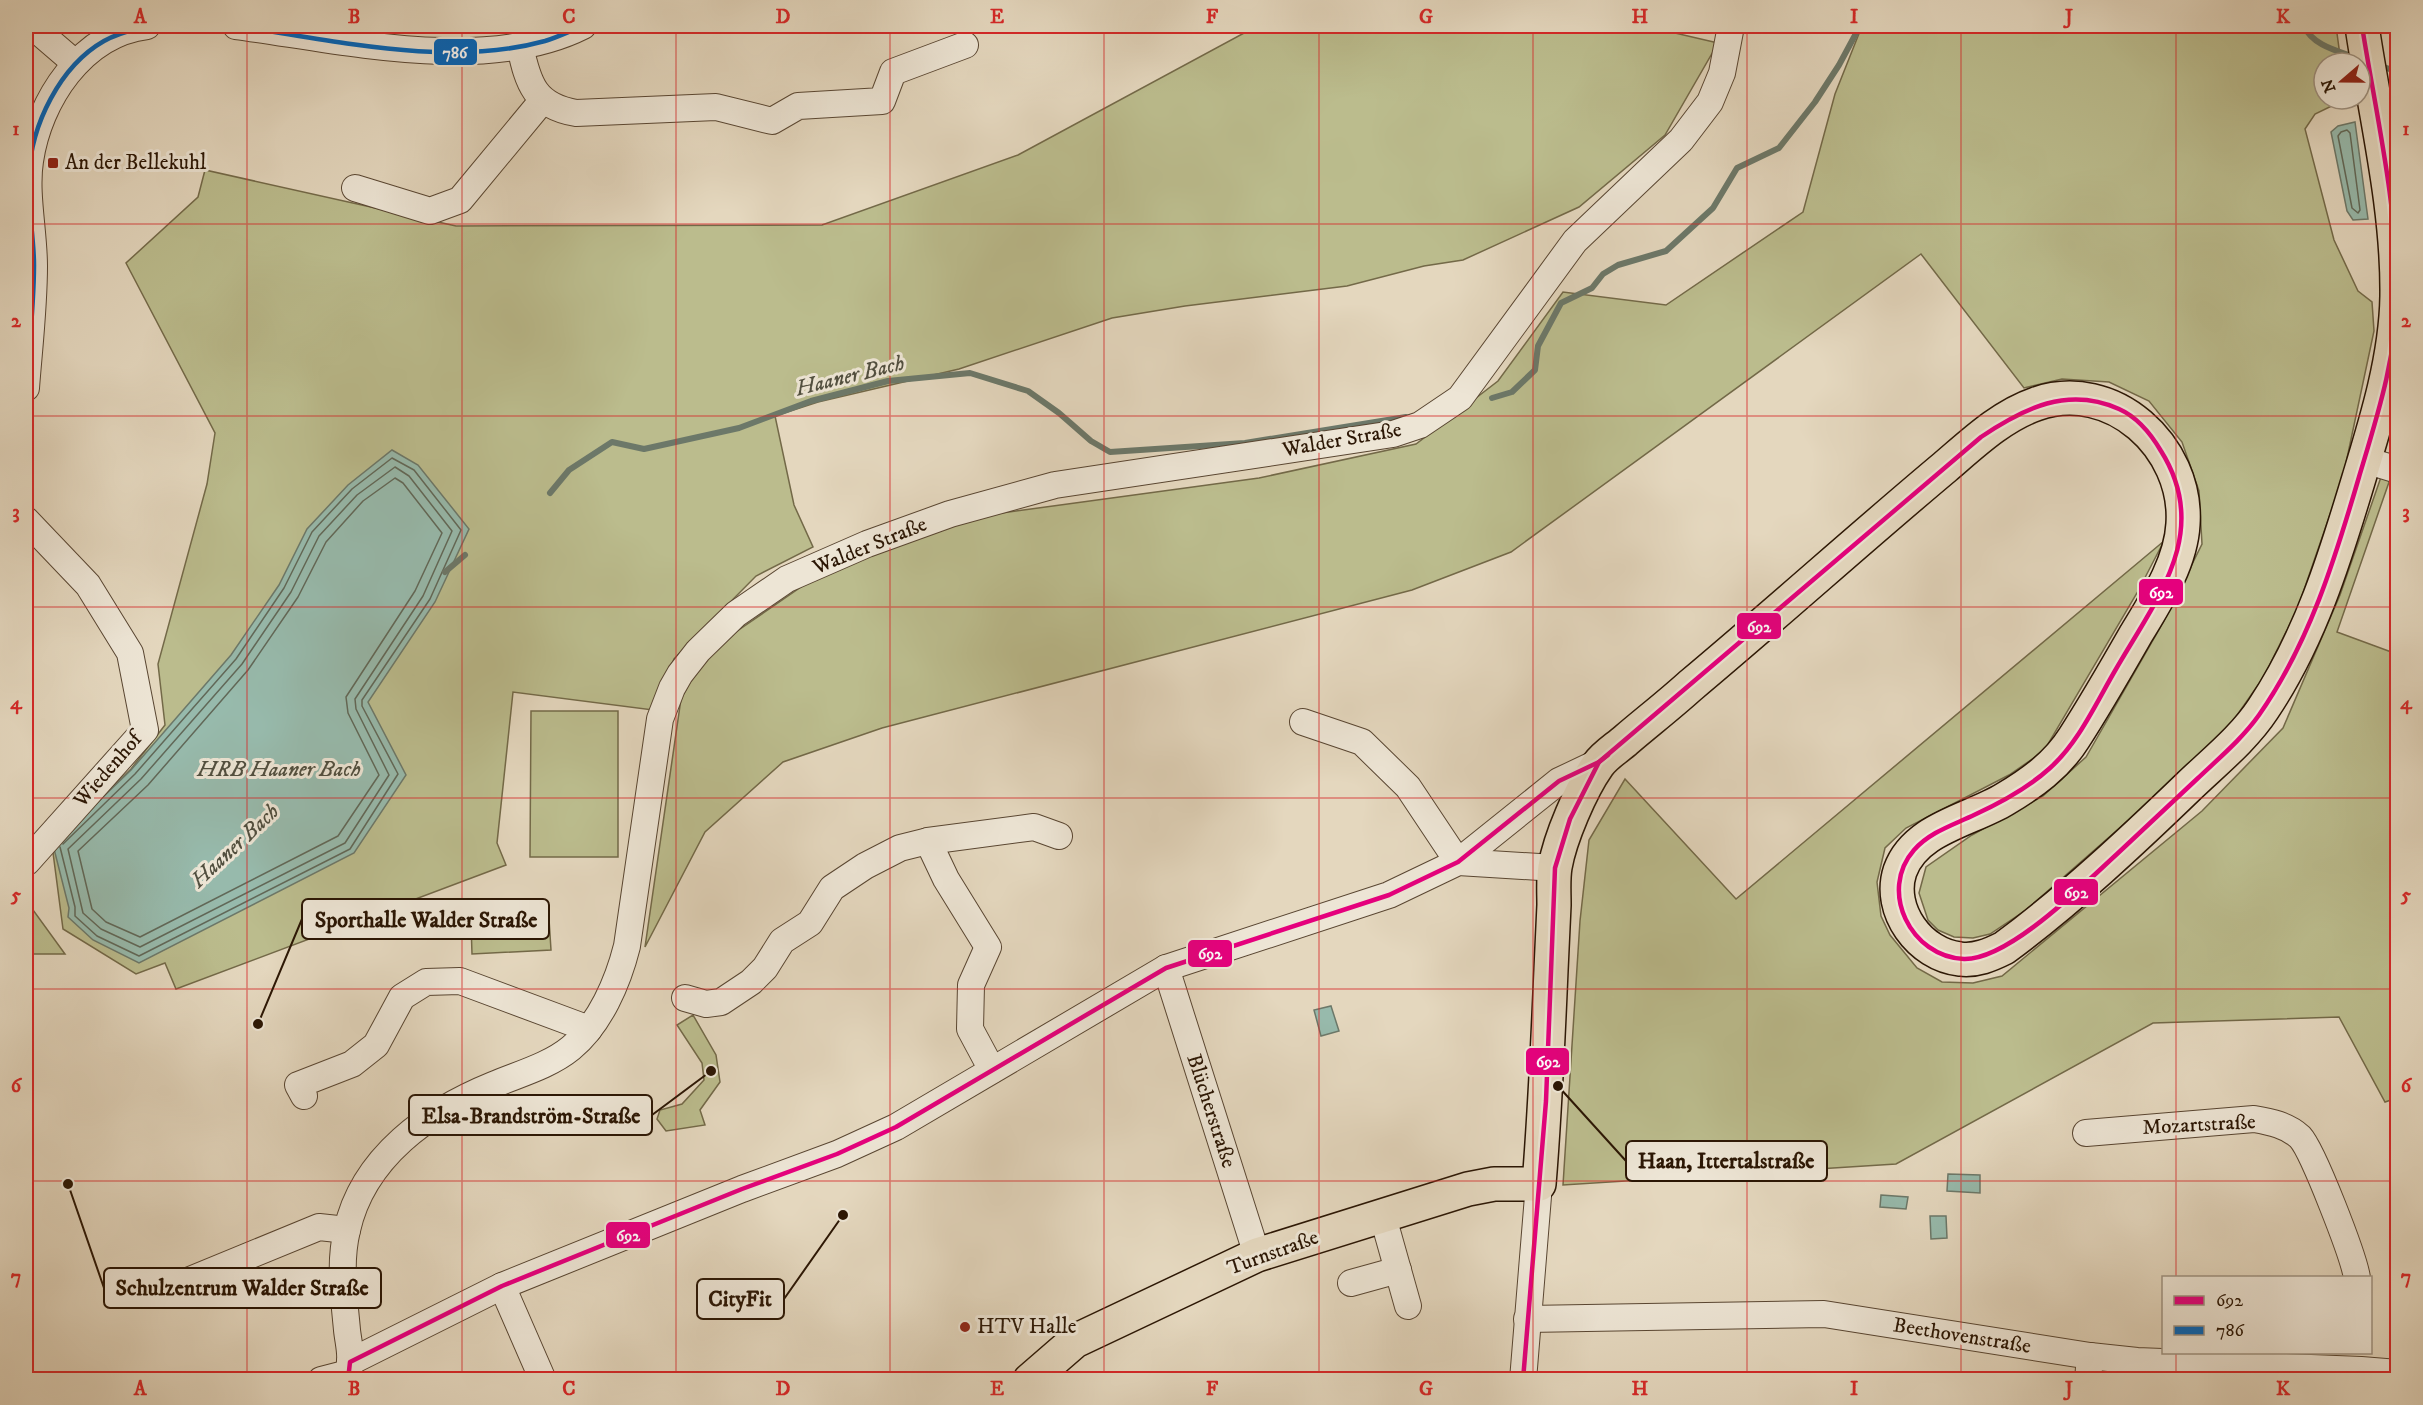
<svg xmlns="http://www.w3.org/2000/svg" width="2423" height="1405" font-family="'IM FELL DW Pica',serif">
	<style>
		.green { fill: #bbbc8d; stroke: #736948; stroke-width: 1.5 }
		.water { fill: #97baac; stroke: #6c7869; stroke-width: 1.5 }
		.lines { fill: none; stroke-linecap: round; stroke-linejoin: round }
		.shore { stroke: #616858; stroke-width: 1.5 }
		.stream { stroke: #6c7869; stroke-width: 6 }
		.minor-casing { stroke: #594632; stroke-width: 28 }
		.major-casing { stroke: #2b1604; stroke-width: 36 }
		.minor { stroke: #ede5d5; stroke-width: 26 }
		.major { stroke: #e4d7be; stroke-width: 33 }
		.bus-1-casing { stroke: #ede5d5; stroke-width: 9 }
		.bus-2-casing { stroke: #ede5d5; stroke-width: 9 }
		.bus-1 { stroke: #e5007d; stroke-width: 4.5 }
		.bus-2 { stroke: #0065bd; stroke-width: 4.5 }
		.grid { fill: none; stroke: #d62828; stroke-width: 1.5; stroke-opacity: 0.55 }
		.poi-dot { fill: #8f2418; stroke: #ede5d5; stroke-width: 2 }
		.labels { text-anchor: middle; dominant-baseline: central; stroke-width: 6; stroke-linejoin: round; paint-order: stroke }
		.poi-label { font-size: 21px; fill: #2b1604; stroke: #ede5d5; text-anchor: start }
		.street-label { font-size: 21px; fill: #2b1604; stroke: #ede5d5 }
		.water-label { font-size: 22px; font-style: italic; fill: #514f3f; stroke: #ede5d5 }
		.leader { fill: none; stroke: #2b1604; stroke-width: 2 }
		.callout-dot { fill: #2b1604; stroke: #ede5d5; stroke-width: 2 }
		.callout { fill: #ede5d5; stroke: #2b1604; stroke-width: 2 }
		.callout-label { font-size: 22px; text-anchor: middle; font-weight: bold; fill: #2b1604 }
		.line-badge { stroke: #ede5d5; stroke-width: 2 }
		.badge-label { font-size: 16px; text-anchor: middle; font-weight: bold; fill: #fff }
		.neatline { fill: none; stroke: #d62828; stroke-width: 2 }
		.grid-label { font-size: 20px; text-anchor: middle; font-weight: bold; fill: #d62828 }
	</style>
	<rect width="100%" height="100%" fill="#e4d7be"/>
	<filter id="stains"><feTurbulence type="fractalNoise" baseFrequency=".00333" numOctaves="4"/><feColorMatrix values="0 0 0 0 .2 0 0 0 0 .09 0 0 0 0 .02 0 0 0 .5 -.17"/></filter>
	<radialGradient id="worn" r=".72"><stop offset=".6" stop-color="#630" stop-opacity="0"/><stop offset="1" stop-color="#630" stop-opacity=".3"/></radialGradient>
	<g class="green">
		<path d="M1257,26H1645L1718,43L1665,135L1579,207L1463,260L1424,266L1347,286L1185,306L1112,318L959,369L818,402L775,416L794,505L813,547L756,576L674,659L653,710L513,692L497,843L506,865L176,989L165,963L136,974L63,929L52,845L131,769L165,725L158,664L207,484L215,433L126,263L198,197L205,170L456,226L822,225L1018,155Z"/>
		<path d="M1862,26H2336L2341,63H2324V99H2346L2315,114L2305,129L2334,240L2358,291L2372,302L2374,331L2343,477L2297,610L2263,678L2219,741L2026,910L1990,934L1973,938L1954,937L1938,930L1928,920L1919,893L1926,867L1972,835L2043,796L2086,757L2164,621L2202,544L2199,491L2182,442L2149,401L2109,382L2062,379L2024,388L1921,254L1511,552L1412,590L882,728L783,762L705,832L645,947L681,699L693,677L724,640L817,576L972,517L1259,478L1416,444L1498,381L1563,292L1666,305L1803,212L1835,94Z"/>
		<path d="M2397,431V459L2337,632L2394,653L2397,645V1098L2385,1102L2339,1017L2153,1023L1896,1164L1563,1185L1580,921L1589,840L1625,779L1736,899L2164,541L2137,593L2044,751L2009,775L1906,828L1885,848L1877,882L1881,916L1890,935L1917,968L1942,982L1973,983L2002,976L2202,811L2283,728L2340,595Z"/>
		<path d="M531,711H618V857H530Z"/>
		<path d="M26,887L33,910L65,954H26Z"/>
		<path d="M549,919L551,950L472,954L471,923Z"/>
		<path d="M693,1015L716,1055L720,1082L700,1110L705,1125L666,1131L657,1119L660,1110L682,1104L704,1080L702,1063L677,1025Z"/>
	</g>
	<g class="water">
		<path d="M2355,122L2368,219L2353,220L2347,211L2331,132L2338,126Z"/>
		<path d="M392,450L418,465L469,529L435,602L368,702L406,775L354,853L139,963L93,940L68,917L69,908L53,845L131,770L231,655L279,585L307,529L348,485Z"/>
		<path d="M1331,1006L1339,1031L1321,1036L1314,1010Z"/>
		<path d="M1948,1174L1980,1175V1193L1947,1191Z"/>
		<path d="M1881,1195L1908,1197L1906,1209L1880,1207Z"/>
		<path d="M1930,1216H1946L1947,1238L1931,1239Z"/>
	</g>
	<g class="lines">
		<g class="shore">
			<path d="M2347,130L2350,133L2360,210L2358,213L2352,208L2338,136L2341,132Z"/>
			<path d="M395,467L409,476L452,531L423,596L355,699L356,709L389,775L345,843L140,947L101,929L83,913L68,849L141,779L242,664L291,592L319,536L357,495Z"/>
			<path d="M395,478L403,483L442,533L415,591L346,697L348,713L379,775L338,836L140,937L106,922L92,909L78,851L148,785L248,670L298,597L326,542L363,501Z"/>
			<path d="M60,847L75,907V916L97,936L139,956L350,849L398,774L362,706V700L430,599L461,530L414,470L392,458L352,489L312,532L284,588L236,659L135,774L63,844"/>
		</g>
		<g class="stream">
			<path d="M2304,26C2313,46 2338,51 2357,58"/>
			<path d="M2378,65L2398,72"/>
			<path d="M1492,398L1512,392L1535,370L1538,346L1561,303L1592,288L1603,274L1618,265L1666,251L1713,208L1737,168L1779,148L1815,102L1839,65L1860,26"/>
			<path d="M550,493L569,470L612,442L644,449L739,428L811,401L888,381L970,373L1028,391L1059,413L1091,441L1110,452L1245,443L1406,417"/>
			<path d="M445,572L465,555"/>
		</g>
		<defs>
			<g id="minor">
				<path d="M32,26L75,63"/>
				<path d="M236,26C341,40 486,75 583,26"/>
				<path d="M520,46C528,84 535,106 576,113L716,107L772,121L798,106L882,101L893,72L965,45"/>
				<path d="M355,188L430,211L460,200L542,101"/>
				<path d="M26,388C29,348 34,307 34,266C34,232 25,193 30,161C39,100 82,34 147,26"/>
				<path d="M2365,460L2398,470"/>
				<path d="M26,520L88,585L130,653L145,730L27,862"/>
				<path d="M1303,722L1362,742L1408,787L1458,862"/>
				<path d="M1458,862L1559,781L1599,762"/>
				<path d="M1166,968L1257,1255"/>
				<path d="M685,998L706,1004L721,1002L751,982L765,968L782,941L810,923L832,888L865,866L900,848L928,841"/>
				<path d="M992,1070L970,1029L971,985L988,947L946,879L928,841L1034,827L1059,836"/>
				<path d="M304,1096L298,1085L352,1064L376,1045L402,997L426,982L460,981L589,1029"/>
				<path d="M2086,1133L2254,1119C2271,1122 2287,1125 2300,1137C2313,1151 2354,1257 2357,1278"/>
				<path d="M1383,1217L1408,1306"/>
				<path d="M1351,1283L1398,1270"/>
				<path d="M502,1286L543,1380"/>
				<path d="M156,1294L319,1227L347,1230"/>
				<path d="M1527,1319L1824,1314L2090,1356L2137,1361L2361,1370L2398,1373"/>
				<path d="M350,1362L502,1286L742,1189L837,1154L896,1127L1166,968L1389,895L1458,862L1555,868"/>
				<path d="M321,1380L348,1373"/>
				<path d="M348,1380C348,1373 350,1368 350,1361C351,1351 348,1340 347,1330C344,1297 339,1263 347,1230C363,1157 429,1111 493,1085C519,1074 549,1066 571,1048C600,1024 618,982 627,946L660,719L672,688L680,674L698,651L736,614L787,579L867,544L950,514L1055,485L1393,434L1420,425L1460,398L1575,241L1681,140L1710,102L1722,73L1731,26"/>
				<path d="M1523,1380L1539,1184"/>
				<path d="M2088,1380L2090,1356"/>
			</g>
			<path id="major" d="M1030,1380L1075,1341L1257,1255L1468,1189L1494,1184H1539C1545,1112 1548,1041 1551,970C1552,948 1553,926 1554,905C1554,892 1553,879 1555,867C1560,838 1581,789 1598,765C1605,755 1617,748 1626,740C1647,722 1669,705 1690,686C1776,614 1859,539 1945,467C1972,444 2001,416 2036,404C2112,377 2188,447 2183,524C2181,563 2156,601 2136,634C2116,669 2096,704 2074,738C2057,765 2032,783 2005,799C1971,820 1915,828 1900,871C1887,910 1920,955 1960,959C1976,961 1990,955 2004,948C2068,901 2132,841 2189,786C2214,762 2244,738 2263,709C2310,639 2335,558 2359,478C2377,419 2396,357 2397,296C2398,205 2375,115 2362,26"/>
		</defs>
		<use href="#minor" class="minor-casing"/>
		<use href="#major" class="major-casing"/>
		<use href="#minor" class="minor"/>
		<use href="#major" class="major"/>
		<defs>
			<g id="bus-1">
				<path d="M348,1380L350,1362L502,1286L742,1189L837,1154L896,1127L1166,968L1389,895L1458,862L1559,781L1599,762L1981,437C2024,408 2068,386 2119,409C2137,417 2151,434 2161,451C2212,532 2157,598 2116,669C2096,703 2079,742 2050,768C2028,788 2000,803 1974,815C1953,825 1930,832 1914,850C1878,891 1911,957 1964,959C2009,960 2084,884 2117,854C2144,829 2170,804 2197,779C2219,758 2242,739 2259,715C2309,644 2335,559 2359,477C2377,417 2397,356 2397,292C2397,203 2376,114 2362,26"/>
				<path d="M1523,1380L1546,1101L1555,868L1570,819L1599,762L1608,755"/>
			</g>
			<g id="bus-2">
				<path d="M236,26C333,40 448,68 545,41C558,37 570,31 583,26"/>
				<path d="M26,388C29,347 34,306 34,265C34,235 27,205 29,175C31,125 60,66 104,41C118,33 132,30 147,26"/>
			</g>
		</defs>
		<use href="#bus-1" class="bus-1-casing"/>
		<use href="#bus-2" class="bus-2-casing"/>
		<use href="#bus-1" class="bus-1"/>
		<use href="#bus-2" class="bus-2"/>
	</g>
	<path class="grid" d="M247,26V1380M462,26V1380M676,26V1380M890,26V1380M1104,26V1380M1319,26V1380M1533,26V1380M1747,26V1380M1961,26V1380M2176,26V1278M26,224H2398M26,416H2398M26,607H2398M26,798H2398M26,989H2398M26,1181H2398M2176,1352V1380"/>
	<g class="poi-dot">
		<rect x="47" y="157" width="12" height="12" rx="3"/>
		<circle cx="965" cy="1327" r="6"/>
	</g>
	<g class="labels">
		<g class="poi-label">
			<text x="65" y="163">An der Bellekuhl</text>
			<text x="977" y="1327">HTV Halle</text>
		</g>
		<g class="street-label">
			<text transform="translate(1342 440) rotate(-10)">Walder Straße</text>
			<text transform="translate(870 546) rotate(-22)">Walder Straße</text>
			<text transform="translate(108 770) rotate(-49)">Wiedenhof</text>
			<text transform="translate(1211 1111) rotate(72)">Blücherstraße</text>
			<text transform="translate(2199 1125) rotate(-3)">Mozartstraße</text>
			<text transform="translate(1273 1253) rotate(-20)">Turnstraße</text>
			<text transform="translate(1962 1336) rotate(9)">Beethovenstraße</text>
		</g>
		<g class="water-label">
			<text transform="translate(850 376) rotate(-14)">Haaner Bach</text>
			<text x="279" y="769">HRB Haaner Bach</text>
			<text transform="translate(235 846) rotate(-43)">Haaner Bach</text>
		</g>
	</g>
	<path class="leader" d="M258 1024L302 919M711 1071L652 1115M1558 1086L1626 1161M68 1184L104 1288M843 1215L784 1299"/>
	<g class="callout-dot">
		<circle cx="258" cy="1024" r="6"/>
		<circle cx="711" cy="1071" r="6"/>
		<circle cx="1558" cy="1086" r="6"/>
		<circle cx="68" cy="1184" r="6"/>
		<circle cx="843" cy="1215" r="6"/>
	</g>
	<g class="callout">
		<rect x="302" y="899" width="247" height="40" rx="6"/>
		<rect x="409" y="1095" width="243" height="40" rx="6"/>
		<rect x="1626" y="1141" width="201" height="40" rx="6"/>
		<rect x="104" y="1268" width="277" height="40" rx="6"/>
		<rect x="697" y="1279" width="87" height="40" rx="6"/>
	</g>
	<g class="callout-label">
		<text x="426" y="927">Sporthalle Walder Straße</text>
		<text x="531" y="1123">Elsa-Brandström-Straße</text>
		<text x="1726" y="1168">Haan, Ittertalstraße</text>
		<text x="242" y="1295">Schulzentrum Walder Straße</text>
		<text x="740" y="1306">CityFit</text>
	</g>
	<g class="line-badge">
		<rect x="433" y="38" width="45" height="28" rx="6" fill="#0065bd"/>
		<rect x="2138" y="578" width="46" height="28" rx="6" fill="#e5007d"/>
		<rect x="1736" y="612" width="46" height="28" rx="6" fill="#e5007d"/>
		<rect x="2053" y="878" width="46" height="28" rx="6" fill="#e5007d"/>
		<rect x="1187" y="939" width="46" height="29" rx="6" fill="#e5007d"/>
		<rect x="1525" y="1047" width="45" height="29" rx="6" fill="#e5007d"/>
		<rect x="605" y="1221" width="46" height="28" rx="6" fill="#e5007d"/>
	</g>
	<g class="badge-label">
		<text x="455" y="58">786</text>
		<text x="2161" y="598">692</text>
		<text x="1759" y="632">692</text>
		<text x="2076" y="898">692</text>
		<text x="1210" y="959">692</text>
		<text x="1548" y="1067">692</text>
		<text x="628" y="1241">692</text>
	</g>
	<rect width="2423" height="1405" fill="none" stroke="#e4d7be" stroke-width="66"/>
	<rect x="2162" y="1276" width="210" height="78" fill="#ede5d5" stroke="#9f9281" stroke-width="1.5"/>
	<rect x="2174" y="1296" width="30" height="9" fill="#e5007d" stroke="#9f9281" stroke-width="1.5"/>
	<text x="2216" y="1306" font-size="18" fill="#2b1604">692</text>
	<rect x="2174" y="1326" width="30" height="9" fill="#0065bd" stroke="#9f9281" stroke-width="1.5"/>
	<text x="2216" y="1336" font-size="18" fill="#2b1604">786</text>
	<g transform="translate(2342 81) rotate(250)"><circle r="28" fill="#ede5d5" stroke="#9f9281" stroke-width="1.5"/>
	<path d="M0-4.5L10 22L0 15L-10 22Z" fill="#8f2418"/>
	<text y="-9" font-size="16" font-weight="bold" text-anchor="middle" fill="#2b1604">N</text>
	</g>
	<rect x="33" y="33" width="2357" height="1339" class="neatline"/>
	<g class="grid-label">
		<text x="140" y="23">A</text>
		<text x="354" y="23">B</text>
		<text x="569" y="23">C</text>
		<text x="783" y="23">D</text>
		<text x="997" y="23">E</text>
		<text x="1212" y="23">F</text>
		<text x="1426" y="23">G</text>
		<text x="1640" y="23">H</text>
		<text x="1854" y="23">I</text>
		<text x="2069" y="23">J</text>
		<text x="2283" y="23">K</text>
		<text x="16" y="135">1</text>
		<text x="2406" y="135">1</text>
		<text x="16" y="327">2</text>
		<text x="2406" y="327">2</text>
		<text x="16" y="518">3</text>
		<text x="2406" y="518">3</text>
		<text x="16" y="709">4</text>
		<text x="2406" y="709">4</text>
		<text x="16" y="901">5</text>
		<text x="2406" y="901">5</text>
		<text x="16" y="1092">6</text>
		<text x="2406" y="1092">6</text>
		<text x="16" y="1283">7</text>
		<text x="2406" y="1283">7</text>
		<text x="140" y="1395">A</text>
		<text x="354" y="1395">B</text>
		<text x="569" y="1395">C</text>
		<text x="783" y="1395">D</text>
		<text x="997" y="1395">E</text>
		<text x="1212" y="1395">F</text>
		<text x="1426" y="1395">G</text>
		<text x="1640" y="1395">H</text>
		<text x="1854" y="1395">I</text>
		<text x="2069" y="1395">J</text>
		<text x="2283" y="1395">K</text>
	</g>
	<rect width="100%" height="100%" filter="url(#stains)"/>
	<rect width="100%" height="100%" fill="url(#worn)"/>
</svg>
